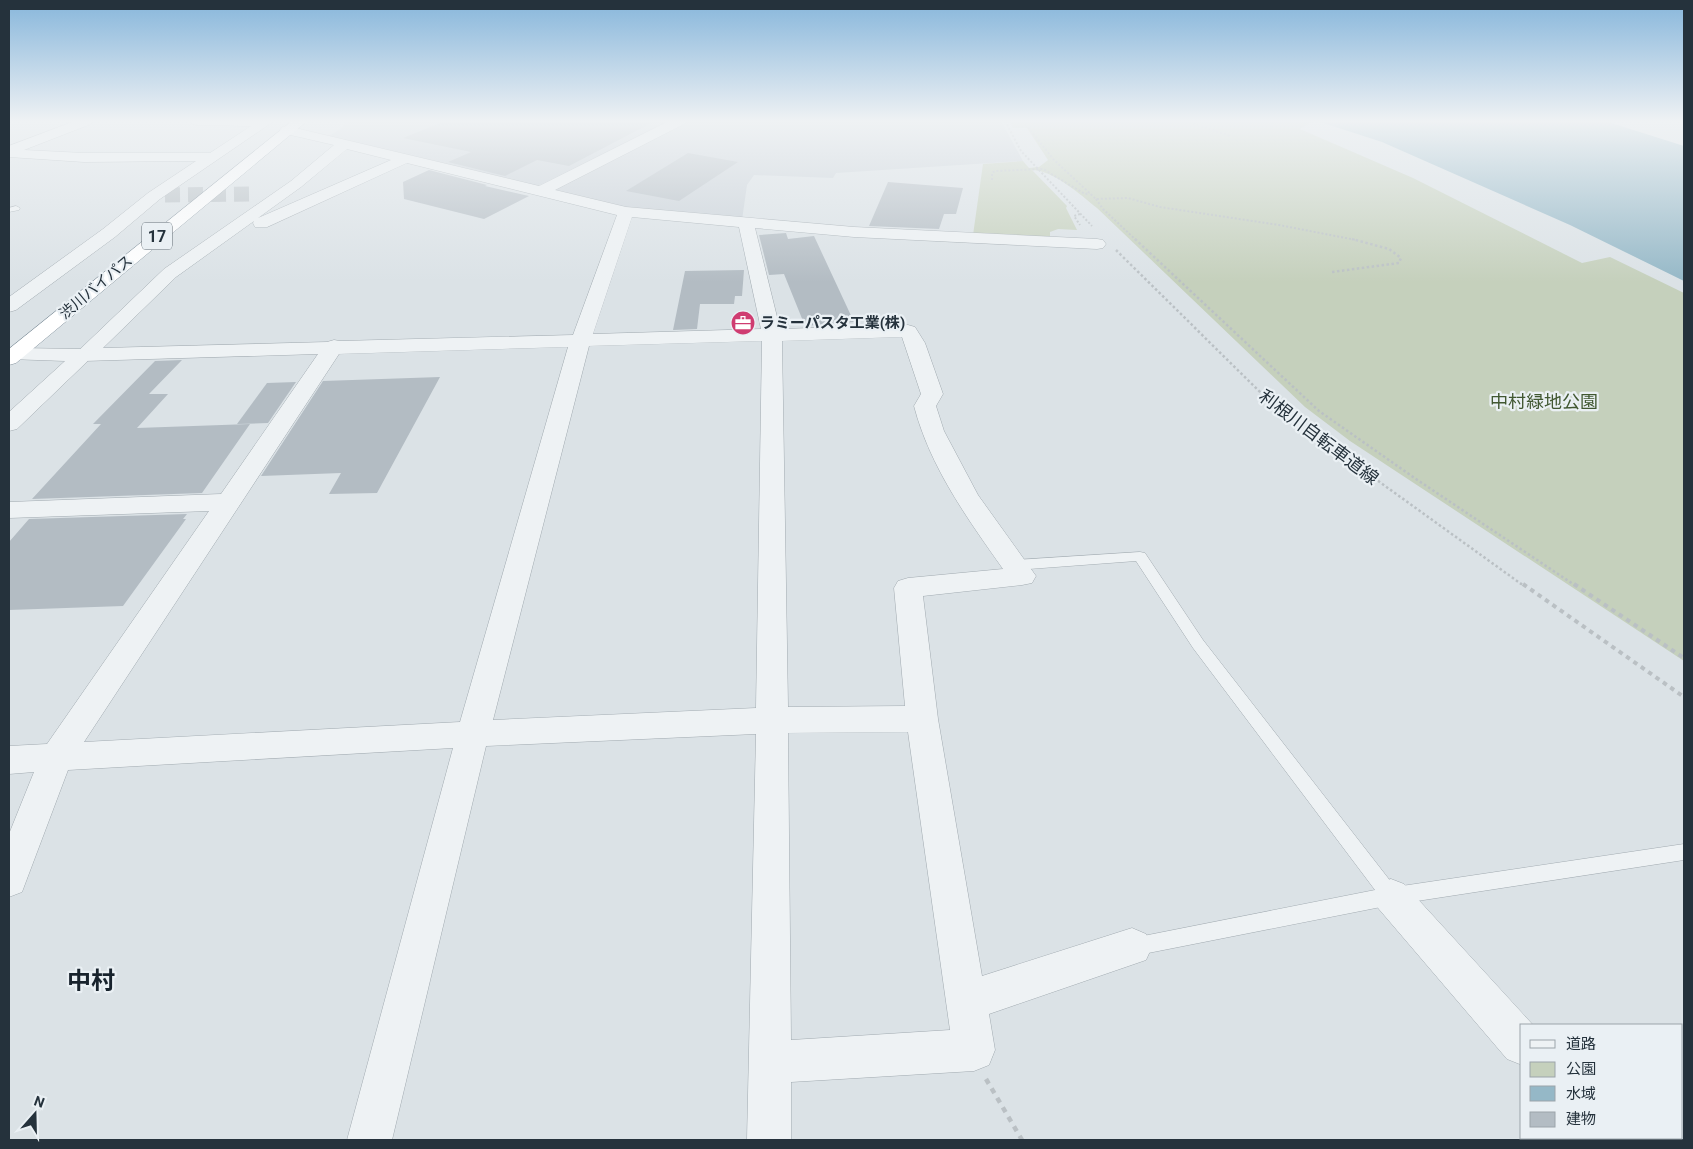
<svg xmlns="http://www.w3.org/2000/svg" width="1693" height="1149" font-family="Roboto,'Noto Sans JP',sans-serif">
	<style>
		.built { fill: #c9d1d8 }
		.green { fill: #c5d0bc }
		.water { fill: #95b8c7 }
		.building { fill: #b3bcc3 }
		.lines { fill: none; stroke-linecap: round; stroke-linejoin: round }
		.minor-tunnel { stroke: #b7bfc4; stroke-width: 15; stroke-dasharray: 15 8; stroke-linecap: butt }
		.service-casing { stroke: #a1aab0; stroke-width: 1 }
		.minor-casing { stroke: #a1aab0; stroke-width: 1 }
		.tertiary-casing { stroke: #a1aab0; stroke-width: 1 }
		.trunk-casing { stroke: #83929d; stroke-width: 1 }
		.path-far3 { stroke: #bac0c4; stroke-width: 2; stroke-dasharray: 2 2; stroke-linecap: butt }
		.path-far2 { stroke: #bac0c4; stroke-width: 2.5; stroke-dasharray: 2.5 2.5; stroke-linecap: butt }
		.path-far1 { stroke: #bac0c4; stroke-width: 4; stroke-dasharray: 4.5 4.5; stroke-linecap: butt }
		.path { stroke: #bac0c4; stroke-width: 4.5; stroke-dasharray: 5.5 5.5; stroke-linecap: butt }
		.service { fill: #eef2f4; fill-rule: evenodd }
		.minor { fill: #eef2f4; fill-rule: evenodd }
		.tertiary { fill: #eef2f4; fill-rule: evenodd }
		.trunk { fill: #fff; fill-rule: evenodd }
		.labels { text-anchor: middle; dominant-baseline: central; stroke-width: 4.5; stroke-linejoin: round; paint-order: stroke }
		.far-street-label { font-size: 15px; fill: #25323c; stroke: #eaf0f4 }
		.far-poi-label { font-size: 15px; font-weight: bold; fill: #25323c; stroke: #eaf0f4; text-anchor: start }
		.shield { fill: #eaf0f4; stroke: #606b73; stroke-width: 1 }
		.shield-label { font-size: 16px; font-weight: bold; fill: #25323c }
		.park-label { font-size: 18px; fill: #415832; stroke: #eaf0f4 }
		.street-label { font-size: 18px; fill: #25323c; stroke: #eaf0f4 }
		.near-quarter-label { font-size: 24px; font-weight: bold; fill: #18232d; stroke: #eaf0f4 }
	</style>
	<rect width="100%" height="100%" fill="#dbe2e6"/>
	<path class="built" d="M348,121H1001L1023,161L836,173L833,178L754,175L747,185L742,220L631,210L327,137L339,130Z"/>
	<path class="green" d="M1010,121H1313L1300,129L1413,178L1582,263L1610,257L1684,293V661L1350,441L1305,407L1097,208C1081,195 1053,170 1032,170L1067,206L1066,208L1077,230L1058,229L1050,232V239L973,235L983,164L1023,161L1029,168L1039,167L1048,160L1027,128H1013Z"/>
	<path class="water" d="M1317,121H1605L1684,146V281L1570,225L1382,142Z"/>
	<g class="building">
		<path d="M445,121H655L569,166L537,160L505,176L448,162L471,152L403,138Z"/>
		<path d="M688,153L738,162L679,201L626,191Z"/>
		<path d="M429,170L487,185L485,186L529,196L484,219L404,199L403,182Z"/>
		<path d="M888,182L963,188L956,214H944L939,229L869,226Z"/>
		<path d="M786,233L788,239L814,236L854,322L805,326L784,274L769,275L759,235Z"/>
		<path d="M744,270L742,296H735L734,304H700L697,329L673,330L685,271Z"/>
		<path d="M182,360L149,394H168L137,428L250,424L202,493L32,499L101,424H93L155,361Z"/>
		<path d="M440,377L377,493L329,494L341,473L261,476L323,381Z"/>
		<path d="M296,382L268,423L237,424L267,383Z"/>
		<path d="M187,514L183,519H186L123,606L9,610V542L29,519Z"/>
	</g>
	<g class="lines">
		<path class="minor-tunnel" d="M165,195L250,194"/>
		<defs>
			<g id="service">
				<path d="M16,206L20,208L19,210L9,212V208Z"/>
				<path d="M1140,552L1145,553L1203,640L1395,887L1684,844V860L1391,905L1133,956L1126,954L1123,947L1126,940L1133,938L1375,890L1193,648L1136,561L1015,570L1010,568L1008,565L1010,562L1015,560Z"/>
			</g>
			<g id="minor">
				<path d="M75,121H93L91,124L24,150L84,153H210L251,126L197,125L192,124L191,121H274L160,199L115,237L16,310L9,312V297L103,229L148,193L196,161L84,162L9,157V146Z"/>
				<path d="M669,121H686L684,124L555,190L626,207L854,227L1097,239L1103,240L1106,244L1103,248L1097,249L854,237L755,228L780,329L908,325L915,327L925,343L943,394L936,406L944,431L978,495L1036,576L1032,583L1022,585L923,596L938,719L982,976L1132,928L1146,934L1152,947L1146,960L989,1014L995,1050L989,1065L974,1071L791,1082V1140H747L756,734L486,746L392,1140H347L453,748L68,770L22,892L9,897V834L34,772L9,774V746L47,744L209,511L9,518V502L221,494L318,354L84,361L77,359L74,355L164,269L291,181L334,145L282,133L280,130L282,127L287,126L539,186ZM347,149L391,160L258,218L301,187ZM407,163L617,215L573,335L340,341L334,340L327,342L103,348L176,277L254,221L253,223L255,227H267ZM632,217L739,227L761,329L593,334ZM902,337L921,394L914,406C930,467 967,518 1003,569L908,578L898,581L894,588L905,706L788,707L782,341ZM762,341L756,708L493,720L589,346ZM568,347L460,722L84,742L339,354ZM908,732L950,1030L791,1040L788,733Z"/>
				<path d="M1391,879L1404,884L1533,1025H1522V1065L1507,1059L1378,908L1372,896L1378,884Z"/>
				<path d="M1581,1138H1629L1630,1140H1582Z"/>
			</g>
			<path id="tertiary" d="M15,348L84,349L91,351L94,355L17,429L9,431V412L65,361L9,359V349Z"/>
			<path id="trunk" d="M292,121H307L16,363L9,365V349Z"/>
		</defs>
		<use href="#service" class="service-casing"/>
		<use href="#minor" class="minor-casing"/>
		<use href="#tertiary" class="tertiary-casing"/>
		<use href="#trunk" class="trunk-casing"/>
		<g class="path-far3">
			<path d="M1005,121L1021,151L1092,226"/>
			<path d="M1023,121L1054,160L1096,199L1128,198L1160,207L1279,225L1356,240"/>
			<path d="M1186,121L1230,136"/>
			<path d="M1682,121H1684"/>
			<path d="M992,180V173L995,171L1043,169L1085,194L1090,193"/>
			<path d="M1096,199L1103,209L1136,240"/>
			<path d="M1080,214L1074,216L1080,225"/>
		</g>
		<g class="path-far2">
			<path d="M1135,239L1319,411L1416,479L1576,586"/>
			<path d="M1116,250L1261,393L1306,429L1524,586"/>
			<path d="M1332,272L1399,263L1401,258L1389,249L1352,239"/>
		</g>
		<g class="path-far1">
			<path d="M1523,584L1684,697"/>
			<path d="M1574,584L1684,658"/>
		</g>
		<path class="path" d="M986,1079L1022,1140"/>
		<use href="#service" class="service"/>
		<use href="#minor" class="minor"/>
		<use href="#tertiary" class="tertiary"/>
		<use href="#trunk" class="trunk"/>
	</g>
	<linearGradient id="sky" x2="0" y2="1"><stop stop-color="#87b6db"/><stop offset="0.43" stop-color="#eff2f4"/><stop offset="1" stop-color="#eff2f4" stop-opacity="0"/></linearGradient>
	<rect width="1693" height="282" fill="url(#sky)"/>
	<defs>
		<symbol id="office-disc" viewBox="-11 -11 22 22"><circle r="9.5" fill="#cf3c71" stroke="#eaf0f4"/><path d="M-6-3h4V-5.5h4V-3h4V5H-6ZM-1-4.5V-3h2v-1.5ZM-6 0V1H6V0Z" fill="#fff"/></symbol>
	</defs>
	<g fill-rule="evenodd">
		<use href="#office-disc" x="729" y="309" width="28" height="28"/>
	</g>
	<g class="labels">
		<g class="far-street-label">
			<text transform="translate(96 287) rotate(-40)">渋川バイパス</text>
		</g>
		<g class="far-poi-label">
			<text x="760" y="323">ラミーパスタ工業(株)</text>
		</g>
		<rect class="shield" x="142" y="222.5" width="30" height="27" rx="4"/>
		<g class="shield-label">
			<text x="157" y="236">17</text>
		</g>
		<g class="park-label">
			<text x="1544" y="401">中村緑地公園</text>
		</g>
		<g class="street-label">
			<text transform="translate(1319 437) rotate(37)">利根川自転車道線</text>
		</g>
		<g class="near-quarter-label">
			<text x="91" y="981">中村</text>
		</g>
	</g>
	<rect width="1693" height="1149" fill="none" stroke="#25323c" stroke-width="20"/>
	<rect x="1520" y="1024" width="162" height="115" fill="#eaf0f4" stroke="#9ba4aa"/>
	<rect x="1530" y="1040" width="25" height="8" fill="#eef2f4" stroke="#9ba4aa"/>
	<text x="1566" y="1049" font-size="15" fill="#25323c">道路</text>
	<rect x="1530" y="1062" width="25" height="15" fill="#c5d0bc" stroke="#9ba4aa"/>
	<text x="1566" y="1074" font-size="15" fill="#25323c">公園</text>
	<rect x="1530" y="1086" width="25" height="15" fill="#95b8c7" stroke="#9ba4aa"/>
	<text x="1566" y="1099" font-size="15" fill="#25323c">水域</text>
	<rect x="1530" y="1112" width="25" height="15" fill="#b3bcc3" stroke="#9ba4aa"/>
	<text x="1566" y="1124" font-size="15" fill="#25323c">建物</text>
	<g transform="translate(35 1114) rotate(20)" stroke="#eaf0f4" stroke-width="4" paint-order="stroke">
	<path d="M0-4L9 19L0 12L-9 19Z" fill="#25323c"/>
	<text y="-8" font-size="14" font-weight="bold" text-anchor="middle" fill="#25323c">N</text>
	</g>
</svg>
